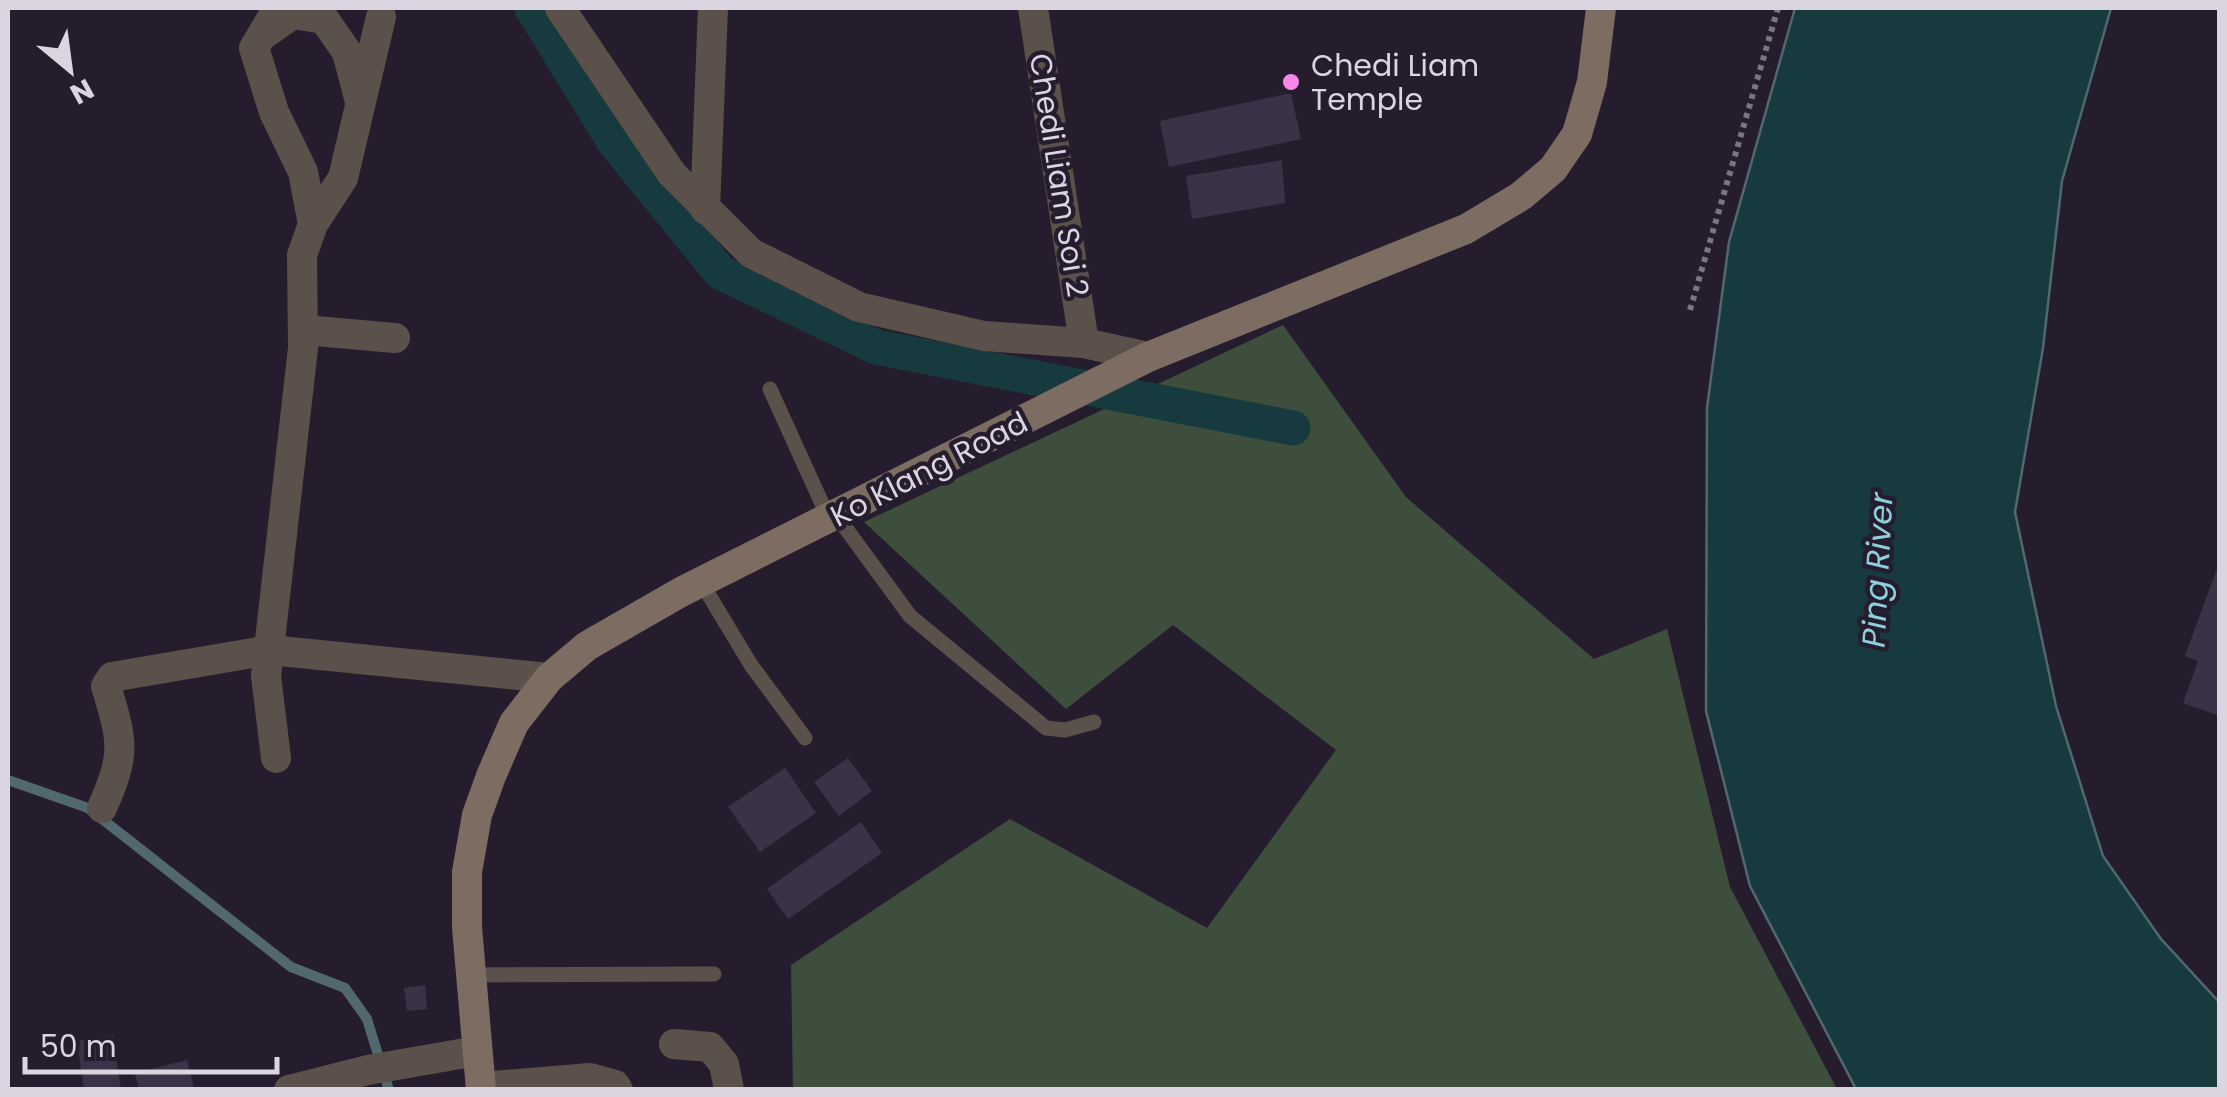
<svg xmlns="http://www.w3.org/2000/svg" width="2227" height="1097" font-family="Poppins,sans-serif">
	<style>
		.green { fill: #3e4e3d }
		.water { fill: #173a3e; stroke: #52686f; stroke-width: 2.5 }
		.lines { fill: none; stroke-linecap: round; stroke-linejoin: round }
		.stream { stroke: #52686f; stroke-width: 10 }
		.canal { stroke: #173a3e; stroke-width: 35 }
		.building { fill: #3c3248 }
		.path { stroke: #7b7483; stroke-width: 6; stroke-dasharray: 5 5; stroke-linecap: butt }
		.lane { stroke: #5c514a; stroke-width: 15 }
		.street { stroke: #5c514a; stroke-width: 30 }
		.secondary { stroke: #7d6c61; stroke-width: 30 }
		.poi-dot { fill: #f987e8; stroke: #251d2e; stroke-width: 4 }
		.labels { text-anchor: middle; dominant-baseline: central; stroke-width: 9; stroke-linejoin: round; paint-order: stroke }
		.poi-label { font-size: 30px; fill: #dad5e1; stroke: #251d2e; text-anchor: start }
		.street-label { font-size: 30px; fill: #dad5e1; stroke: #251d2e }
		.water-label { font-size: 32px; font-style: italic; fill: #8bd0da; stroke: #251d2e }
	</style>
	<rect width="100%" height="100%" fill="#251d2e"/>
	<path class="green" d="M1283,325L1406,497L1594,659L1667,629L1730,887L1837,1089H793L791,965L1010,819L1207,928L1336,750L1173,625L1066,709L864,522Z"/>
	<path class="water" d="M1795,8H2111L2062,181L2043,348L2015,512L2056,706L2103,856L2161,939L2219,1002V1089H1856L1750,886L1706,711L1707,408L1729,242Z"/>
	<g class="lines">
		<path class="stream" d="M8,780L88,808L291,967L345,988L367,1019L389,1090"/>
		<path class="canal" d="M532,8L615,143L720,272L876,347L1293,428"/>
	</g>
	<g class="building">
		<path d="M1291,93L1301,139L1169,167L1160,121Z"/>
		<path d="M1282,160L1285,203L1192,219L1186,176Z"/>
		<path d="M2216,571L2220,572V716L2183,703L2198,661L2185,656Z"/>
		<path d="M848,758L872,791L839,816L814,782Z"/>
		<path d="M785,768L816,813L760,852L728,807Z"/>
		<path d="M861,822L882,853L788,919L767,889Z"/>
		<path d="M425,985L427,1009L407,1011L404,988Z"/>
		<path d="M113,1035L121,1090H84L77,1041Z"/>
		<path d="M187,1060L194,1088L139,1090L135,1073Z"/>
	</g>
	<g class="lines">
		<path class="path" d="M1690,310L1778,8"/>
		<g class="lane">
			<path d="M770,389L829,519"/>
			<path d="M836,515L910,616L1046,728L1065,730L1094,722"/>
			<path d="M701,582L751,665L805,738"/>
			<path d="M472,975L714,974"/>
		</g>
		<g class="street">
			<path d="M278,8L254,48L274,112L303,172L313,224"/>
			<path d="M560,8L672,174L751,253L859,307L984,336L1084,343L1148,357"/>
			<path d="M1033,8L1084,343"/>
			<path d="M263,35L293,14L324,19L347,52L360,102"/>
			<path d="M705,209L713,8"/>
			<path d="M304,330L395,338"/>
			<path d="M276,758L266,676L303,348L302,255L313,224L343,178L381,17"/>
			<path d="M102,808C126,754 123,742 106,686L112,677L270,650L549,678"/>
			<path d="M674,1044L710,1047L724,1064L729,1090"/>
			<path d="M481,1087L590,1078L615,1085L618,1090"/>
			<path d="M289,1090L368,1070L477,1051"/>
		</g>
		<path class="secondary" d="M481,1090L467,927V872L477,815L491,776L514,723L549,678L587,646L681,592L1148,357L1466,229L1521,196L1553,169L1577,134L1592,82L1601,8"/>
	</g>
	<circle class="poi-dot" cx="1291" cy="82" r="10"/>
	<g class="labels">
		<g class="poi-label">
			<text x="1311" y="65">Chedi Liam<tspan x="1311" dy="34">Temple</tspan></text>
		</g>
		<g class="street-label">
			<text transform="translate(1059 175) rotate(81)">Chedi Liam Soi 2</text>
			<text transform="translate(929 469) rotate(-27)">Ko Klang Road</text>
		</g>
		<g class="water-label">
			<text transform="translate(1877 570) rotate(-87)">Ping River</text>
		</g>
	</g>
	<rect width="2227" height="1097" fill="none" stroke="#dad5e1" stroke-width="20"/>
	<g transform="translate(70 70) rotate(151)" stroke="#251d2e" stroke-width="8" paint-order="stroke">
	<path d="M0-8L18 38L0 25L-18 38Z" fill="#dad5e1"/>
	<text y="-15" font-size="28" font-weight="bold" text-anchor="middle" fill="#dad5e1">N</text>
	</g>
	<path d="M25 1057v15h252v-15" fill="none" stroke="#dad5e1" stroke-width="5"/>
	<text x="40" y="1057" font-size="30" fill="#dad5e1" stroke="#251d2e" stroke-width="8" paint-order="stroke">50 m</text>
</svg>
